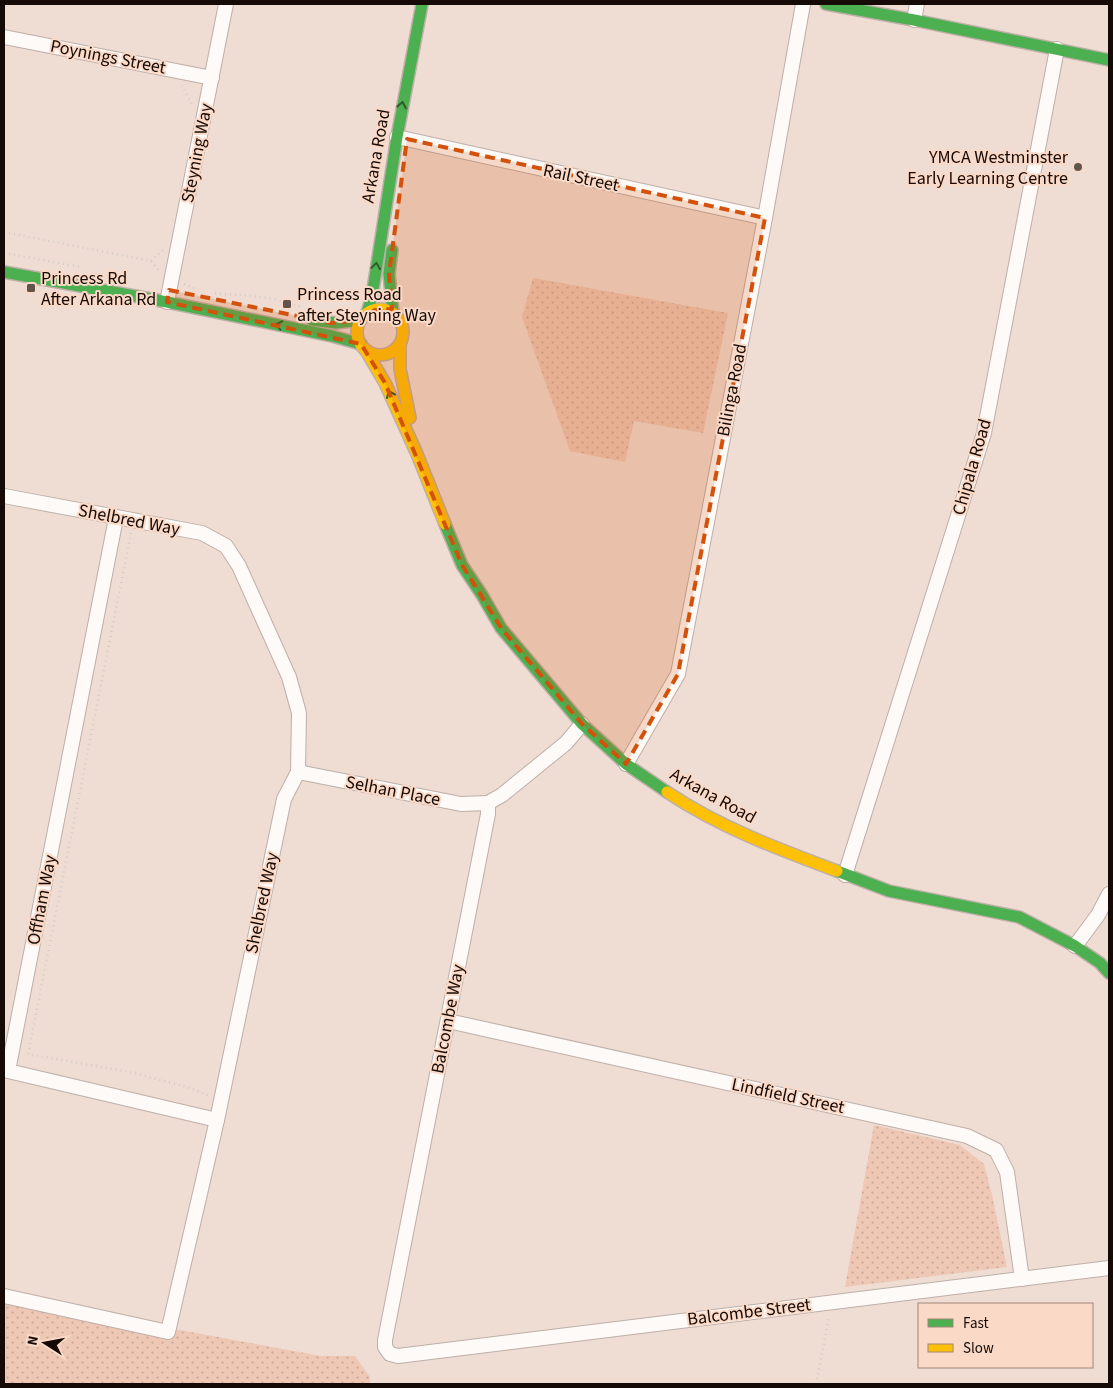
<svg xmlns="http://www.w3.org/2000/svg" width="1113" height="1388" font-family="'Source Sans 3',sans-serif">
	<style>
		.park { fill: url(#park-dots) }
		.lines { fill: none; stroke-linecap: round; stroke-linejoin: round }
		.street-casing { stroke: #beafa8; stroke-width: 16 }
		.fast-casing { stroke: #beafa8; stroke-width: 14 }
		.slow-casing { stroke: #beafa8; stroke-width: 14 }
		.path { stroke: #d2cdca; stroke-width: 2.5; stroke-dasharray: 1 4; stroke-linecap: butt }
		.street { stroke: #fdfaf8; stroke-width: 14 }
		.fast { stroke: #4caf50; stroke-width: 11 }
		.slow { stroke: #ffc107; stroke-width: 11 }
		.oneway { stroke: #305c2a }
		.marked { fill: #d3510b; fill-opacity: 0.2; stroke: #d3510b; stroke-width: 4; stroke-dasharray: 10 6; stroke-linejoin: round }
		.poi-dot { fill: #61544d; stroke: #fbd9c7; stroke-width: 2 }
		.labels { text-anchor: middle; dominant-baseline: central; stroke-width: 4; stroke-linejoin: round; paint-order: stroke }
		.street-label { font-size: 18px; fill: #150a05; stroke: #fbd9c7 }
		.poi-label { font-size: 18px; fill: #150a05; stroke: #fbd9c7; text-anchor: start }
	</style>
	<defs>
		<pattern id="park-dots" width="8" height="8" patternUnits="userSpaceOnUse" patternTransform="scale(1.25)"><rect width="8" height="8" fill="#eec8b4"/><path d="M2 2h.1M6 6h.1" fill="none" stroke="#cbaa99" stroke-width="1.8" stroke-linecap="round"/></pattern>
	</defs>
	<rect width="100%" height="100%" fill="#efdcd3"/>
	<g class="park">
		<path d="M533,278L728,313L703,433L634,421L625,462L570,451L522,317Z"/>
		<path d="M874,1125L960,1145L984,1164L992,1195L1007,1267L845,1287Z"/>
		<path d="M4,1292L158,1326L321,1356H355L370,1377V1384H4Z"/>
	</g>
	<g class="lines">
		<defs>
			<g id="street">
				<path d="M914,20L917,4"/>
				<path d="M4,37L212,78"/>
				<path d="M397,137L765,218"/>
				<path d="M167,302L226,4"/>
				<path d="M4,496L202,533L226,546L239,566L289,677L299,713L298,772L284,799L217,1120L168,1332L4,1296"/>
				<path d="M116,518L8,1071L217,1120"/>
				<path d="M582,724L566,743L502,795L488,803V814L385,1340V1347L390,1354L398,1356L1109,1268"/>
				<path d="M626,764L678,674L765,218L803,4"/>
				<path d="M298,772L461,804L488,803"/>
				<path d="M845,875L984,433L1057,49"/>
				<path d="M1075,946L1098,915L1109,894"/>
				<path d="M448,1021L967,1136L996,1150L1007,1172L1022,1279"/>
			</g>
			<g id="fast">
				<path d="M826,4L914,20L1109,60"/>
				<path d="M392,250L389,274L393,313"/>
				<path d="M4,272L167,302L332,336L361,344"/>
				<path d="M367,313L372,296L397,137L422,4"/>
				<path d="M312,320L336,323L361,320"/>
				<path d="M445,524L462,565L482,595L501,628L582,724L626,764L667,792"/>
				<path d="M837,871L889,891L1019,917L1075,946L1100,963L1109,973"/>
			</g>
			<g id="slow">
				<circle cx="380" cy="332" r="23"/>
				<path d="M400,344V369L410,418"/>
				<path d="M365,349L385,383L417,454L445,524"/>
				<path d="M667,792C719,827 778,849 837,871"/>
			</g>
		</defs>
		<use href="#street" class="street-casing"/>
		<use href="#fast" class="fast-casing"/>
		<use href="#slow" class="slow-casing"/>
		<g class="path">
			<path d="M182,85L192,105"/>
			<path d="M4,232L151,261L160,272"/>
			<path d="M4,253L81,267"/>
			<path d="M151,261L163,250"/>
			<path d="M184,284L198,290"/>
			<path d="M215,293C224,295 231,294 239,295C259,296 286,300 303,308"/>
			<path d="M131,533L28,1054L135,1073L190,1088L208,1095L209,1094"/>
			<path d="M816,1384L829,1317"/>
		</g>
		<use href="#street" class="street"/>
		<use href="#fast" class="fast"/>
		<use href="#slow" class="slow"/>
	</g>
	<defs><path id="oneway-chevron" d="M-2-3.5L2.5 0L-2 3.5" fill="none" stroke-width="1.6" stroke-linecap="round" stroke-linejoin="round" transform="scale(1.25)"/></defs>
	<g class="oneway">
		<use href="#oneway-chevron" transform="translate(402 105) rotate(-79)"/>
		<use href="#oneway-chevron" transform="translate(376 266) rotate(-82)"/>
		<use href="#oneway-chevron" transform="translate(279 325) rotate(-168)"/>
		<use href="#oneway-chevron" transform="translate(390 394) rotate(-114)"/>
	</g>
	<path class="marked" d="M407,139L765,218L678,674L626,764L582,724L501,628L462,565L385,383L361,344L167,302L169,290L332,323L361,320L375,310L392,309L389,274Z"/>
	<g class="poi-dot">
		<circle cx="1078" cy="167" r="5"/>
		<rect x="26" y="283" width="10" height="10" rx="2.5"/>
		<rect x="282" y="299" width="10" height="10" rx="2.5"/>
	</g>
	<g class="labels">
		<g class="street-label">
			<text transform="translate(108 57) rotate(11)">Poynings Street</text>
			<text transform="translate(197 153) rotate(-79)">Steyning Way</text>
			<text transform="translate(376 156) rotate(-80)">Arkana Road</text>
			<text transform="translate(581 178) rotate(12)">Rail Street</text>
			<text transform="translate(732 390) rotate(-79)">Bilinga Road</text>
			<text transform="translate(972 467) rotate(-74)">Chipala Road</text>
			<text transform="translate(129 520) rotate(11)">Shelbred Way</text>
			<text transform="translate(393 791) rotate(11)">Selhan Place</text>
			<text transform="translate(713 796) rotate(29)">Arkana Road</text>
			<text transform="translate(42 900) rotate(-79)">Offham Way</text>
			<text transform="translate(262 903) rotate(-78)">Shelbred Way</text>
			<text transform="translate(448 1019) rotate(-79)">Balcombe Way</text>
			<text transform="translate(788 1096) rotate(12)">Lindfield Street</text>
			<text transform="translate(749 1312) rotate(-7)">Balcombe Street</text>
		</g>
		<g class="poi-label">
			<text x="1068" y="157" text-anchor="end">YMCA Westminster<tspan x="1068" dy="21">Early Learning Centre</tspan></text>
			<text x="41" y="278">Princess Rd<tspan x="41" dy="21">After Arkana Rd</tspan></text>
			<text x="297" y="294">Princess Road<tspan x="297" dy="21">after Steyning Way</tspan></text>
		</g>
	</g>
	<rect width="1113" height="1388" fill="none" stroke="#150a05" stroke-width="10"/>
	<rect x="918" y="1303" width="175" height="65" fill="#fbd9c7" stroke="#9f8679"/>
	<rect x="928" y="1319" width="25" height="8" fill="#4caf50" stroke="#9f8679"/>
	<text x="963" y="1328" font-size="15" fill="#150a05">Fast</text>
	<rect x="928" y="1344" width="25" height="8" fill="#ffc107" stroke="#9f8679"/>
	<text x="963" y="1353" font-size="15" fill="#150a05">Slow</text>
	<g transform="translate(45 1343) rotate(281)" stroke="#fbd9c7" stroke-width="4" paint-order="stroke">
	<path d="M0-4L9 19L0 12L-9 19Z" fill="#150a05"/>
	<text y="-8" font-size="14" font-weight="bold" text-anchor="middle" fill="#150a05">N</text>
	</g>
</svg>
